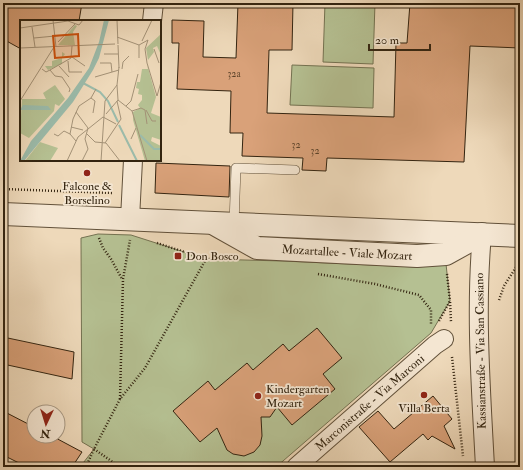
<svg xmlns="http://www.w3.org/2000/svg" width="523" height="470" font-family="'IM FELL Double Pica',serif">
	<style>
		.green { fill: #b5c092; stroke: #747251 }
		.building { fill: #d9a179; stroke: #332410 }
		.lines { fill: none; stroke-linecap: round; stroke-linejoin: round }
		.service-casing { stroke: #62513a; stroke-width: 10 }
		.minor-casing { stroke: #62513a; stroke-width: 20 }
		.tertiary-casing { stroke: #62513a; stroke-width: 24 }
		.path { stroke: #332410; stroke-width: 2.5; stroke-dasharray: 1 2; stroke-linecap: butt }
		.service { stroke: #f4e6d2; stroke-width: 9 }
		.minor { stroke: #f4e6d2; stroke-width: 18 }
		.tertiary { stroke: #f4e6d2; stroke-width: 22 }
		.poi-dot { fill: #8f2418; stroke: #f4e6d2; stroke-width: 1.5 }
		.labels { text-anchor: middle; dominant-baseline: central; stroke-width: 3.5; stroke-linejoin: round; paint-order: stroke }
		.number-label { font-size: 10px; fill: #5c432a }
		.poi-label { font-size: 12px; fill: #332410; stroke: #f4e6d2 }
		.street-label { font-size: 12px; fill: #332410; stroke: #f4e6d2 }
		.inset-river { fill: none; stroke: #9bbbaa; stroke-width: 2 }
		.inset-road { fill: none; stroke: #a39176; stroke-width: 1 }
		.view { fill: #cd510d; fill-opacity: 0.15; stroke: #cd510d; stroke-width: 2 }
		.inset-edge { fill: none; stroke: #332410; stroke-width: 2 }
	</style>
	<rect width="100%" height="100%" fill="#eed9ba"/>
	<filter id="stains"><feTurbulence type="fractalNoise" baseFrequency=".005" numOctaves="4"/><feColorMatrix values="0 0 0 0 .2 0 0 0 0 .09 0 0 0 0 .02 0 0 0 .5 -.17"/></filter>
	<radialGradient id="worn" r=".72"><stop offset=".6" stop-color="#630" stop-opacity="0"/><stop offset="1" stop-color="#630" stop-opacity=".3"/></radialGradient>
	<g class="green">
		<path d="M325,3H375L373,64L323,62Z"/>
		<path d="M292,65L374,68L373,108L290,105Z"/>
		<path d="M98,234L131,235L206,259L283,261L416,267L446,264L450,301L431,333L276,467H80L94,449L82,442L81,238Z"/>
	</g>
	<g class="building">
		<path d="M3,3H82L79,21H21V49L3,39Z"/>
		<path d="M238,3H293L292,50H269L267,113L394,117L396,43H407L410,3H520V48L470,46L464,162L327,158L326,171L302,170L303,158L242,156L243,133H230L231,91L177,89L179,43H172V20L204,21L203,57L236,58Z"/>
		<path d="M156,163L230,166L229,197L155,193Z"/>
		<path d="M317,328L342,358L323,374L335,389L292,425L277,407L270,417H261L262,436L260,445L254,452L244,456L233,454L227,450L217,428L200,442L173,411L208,381L215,390L247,363L253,370L283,344L289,351Z"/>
		<path d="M3,337L74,352L72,379L3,364Z"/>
		<path d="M433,396L452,419L444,426L455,449L432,436L428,440L423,434L390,462L359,427L378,411L394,429Z"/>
		<path d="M3,411L34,427V436H52L82,452L72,467H27L3,455Z"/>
	</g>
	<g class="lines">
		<defs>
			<path id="service" d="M234,224L236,168L295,170"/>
			<g id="minor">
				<path d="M152,21L154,3"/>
				<path d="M130,219L133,160"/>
				<path d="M482,234C475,311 481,390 485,467"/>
				<path d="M296,467L435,345L444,339"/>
			</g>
			<g id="tertiary">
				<path d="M3,214L520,236"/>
				<path d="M216,225L257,248L417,256L446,254L482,234"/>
			</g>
		</defs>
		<use href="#service" class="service-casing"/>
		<use href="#minor" class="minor-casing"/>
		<use href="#tertiary" class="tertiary-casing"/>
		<g class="path">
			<path d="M3,189L113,193"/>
			<path d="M99,238L103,248L111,259L122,279"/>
			<path d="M157,243L206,259H231"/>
			<path d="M318,274L375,284L419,295L431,310V325"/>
			<path d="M447,274L450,301"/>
			<path d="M499,300L504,286L520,261"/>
			<path d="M439,321L450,301L451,322"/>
			<path d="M452,357L463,456"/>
			<path d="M120,399L123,279L130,240"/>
			<path d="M94,449L120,467"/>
			<path d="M86,467L94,449L120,399L145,368L206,259"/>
		</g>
		<use href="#service" class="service"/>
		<use href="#minor" class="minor"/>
		<use href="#tertiary" class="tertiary"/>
	</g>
	<g class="poi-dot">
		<circle cx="87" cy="173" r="4"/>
		<rect x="174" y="252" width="8" height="8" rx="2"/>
		<circle cx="424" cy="395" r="4"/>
		<circle cx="258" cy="396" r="4"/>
	</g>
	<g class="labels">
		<g class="number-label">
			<text x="234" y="74">32a</text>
			<text x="296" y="145">32</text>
			<text x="315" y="151">32</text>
		</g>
		<g class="poi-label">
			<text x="87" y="186">Falcone &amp;<tspan x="87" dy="14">Borselino</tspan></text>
			<text x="186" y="256" text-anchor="start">Don Bosco</text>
			<text x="266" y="389" text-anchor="start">Kindergarten<tspan x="266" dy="14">Mozart</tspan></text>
			<text x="424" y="408">Villa Berta</text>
		</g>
		<g class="street-label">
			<text transform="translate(347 253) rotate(3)">Mozartallee - Viale Mozart</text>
			<text transform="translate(481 351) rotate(-91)">Kassianstraße - Via San Cassiano</text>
			<text transform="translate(370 403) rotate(-41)">Marconistraße - Via Marconi</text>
		</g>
	</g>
	<g transform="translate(20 20)">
		<rect width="141" height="141" fill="#eed9ba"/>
		<path d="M55,5L57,6L53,12L55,25H38ZM141,14V35L137,26L133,28L134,32L128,40L126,28ZM42,32L45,34L42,38V44L28,50L25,46H32V41L42,38ZM127,44L136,77L131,93L141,97V120L132,117L131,121L141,126V141H125L113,100V92L120,88L118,85L122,80V75L118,74L119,69L116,68L117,62H120L122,49H128ZM35,65L45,79L39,86L35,84L34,91L9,118L0,113L2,79H26L23,73ZM20,122L38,128L30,141H5Z" fill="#b5c092"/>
		<path d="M84,0H89L79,38L73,50L53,82L4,141H0L11,121L48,78L69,48L79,22ZM3,85L28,86L31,90H0Z" fill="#9bbbaa"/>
		<path class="inset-river" d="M63,63L80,72L88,81L98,102M99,105L117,141M120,115L134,129H141"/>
		<path class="inset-road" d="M33,0L36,27M97,0L98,24M12,7L15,27M0,8L48,1L59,5L63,0M97,17L119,25L128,20L125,29L127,43L137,76L141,62M14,18L35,16M122,21L132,0M38,22L55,4M98,25L99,48M119,25V38M0,28L95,24M134,29L139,43M84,34H98M52,37L65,46M48,41L49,52H62M80,43H91L92,52M39,46L49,57M22,49L26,52L30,50L35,56L42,57L50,69L49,72M102,49L103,42L109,36M30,50L51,38L52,26M75,57L99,50M71,78L75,81L73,93M98,80L112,91M0,81L34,27M106,86L111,81L118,54M126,90L132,101H136M112,91L127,141M112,91L121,88L125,90L127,104M56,92L68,108L65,119L68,129L62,141M86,94L98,80L97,65M83,97L96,104M51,107L63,110M34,114L38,116L44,111L50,114M67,114L75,122L86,123L100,141M111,119L116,108M56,121L50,114L53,99L59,86L71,78L76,69M85,123L101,99L97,81M47,141L58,117L83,97M81,141L85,81L97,65L99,47"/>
		<path class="view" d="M58,14L59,36L35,38L33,16Z"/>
		<rect width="141" height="141" class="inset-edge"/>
	</g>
	<rect width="523" height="470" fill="none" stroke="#eed9ba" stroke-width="16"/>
	<rect x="4" y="4" width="515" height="462" fill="none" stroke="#332410" stroke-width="2"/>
	<rect x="8" y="8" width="507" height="454" fill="none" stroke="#332410"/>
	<g transform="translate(46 424) rotate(184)"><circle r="19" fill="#f4e6d2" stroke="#a79884"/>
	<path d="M0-3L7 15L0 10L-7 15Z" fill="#8f2418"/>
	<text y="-6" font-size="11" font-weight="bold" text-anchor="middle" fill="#332410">N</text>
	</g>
	<path d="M369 44v6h61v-6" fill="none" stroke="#332410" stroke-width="2"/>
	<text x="375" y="44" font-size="12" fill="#332410" stroke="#f4e6d2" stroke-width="3" paint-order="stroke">20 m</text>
	<rect width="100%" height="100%" filter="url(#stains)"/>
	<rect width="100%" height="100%" fill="url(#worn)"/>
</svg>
